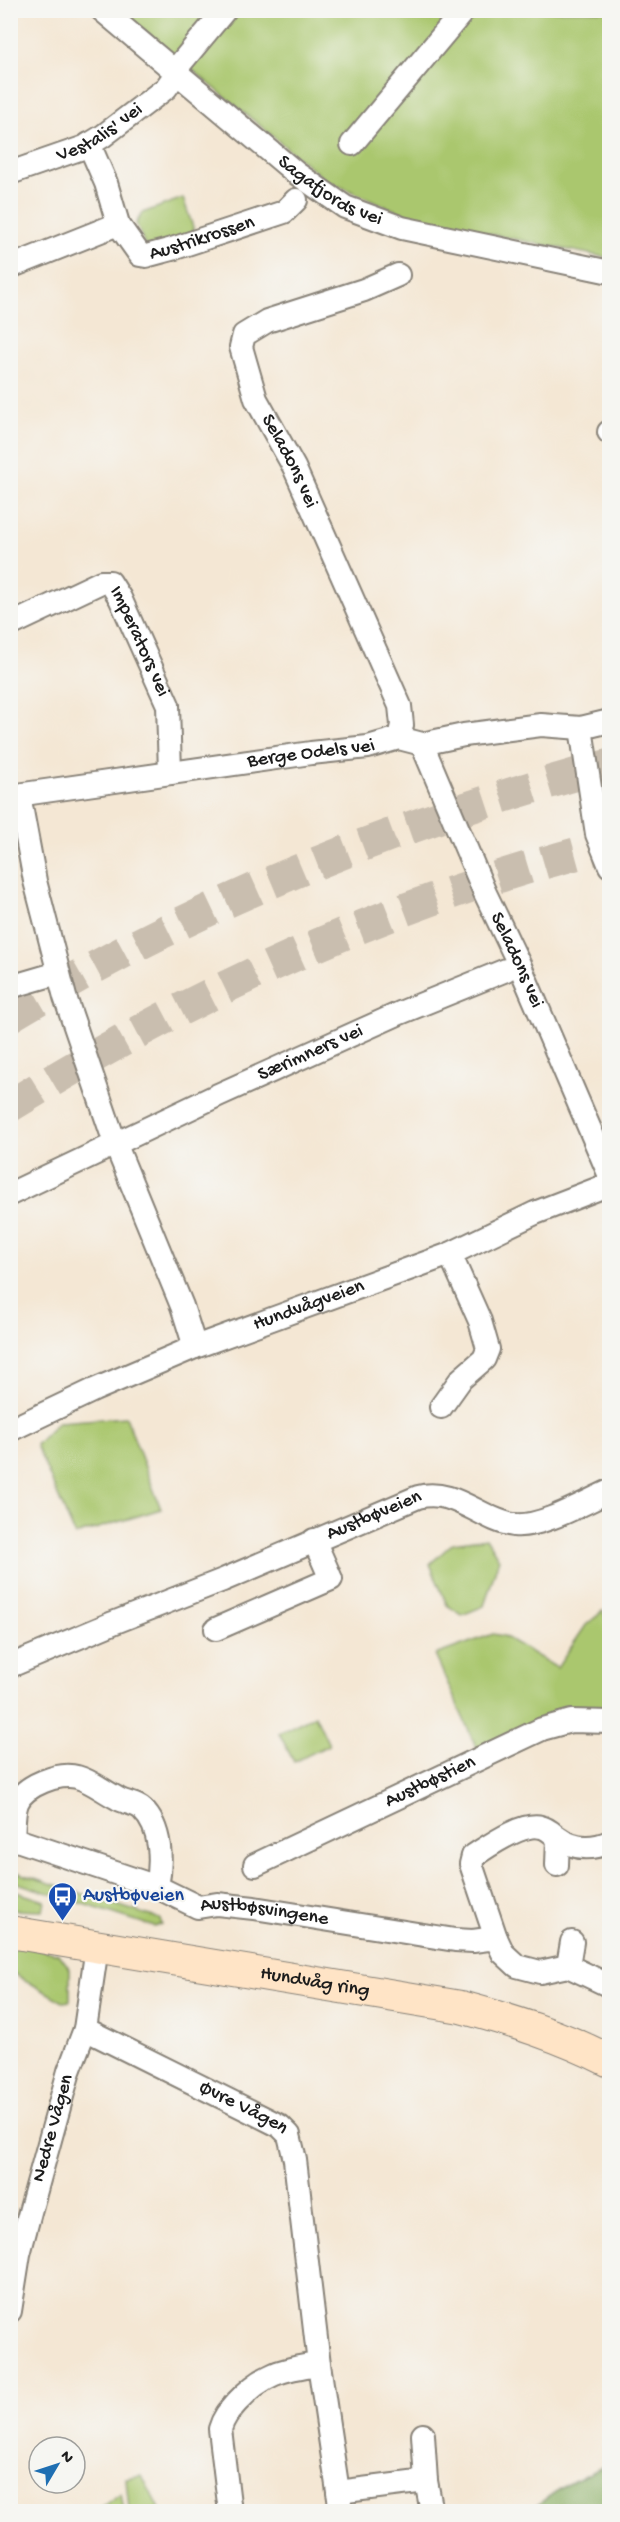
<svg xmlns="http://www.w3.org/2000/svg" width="620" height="2522" font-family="'Gochi Hand',sans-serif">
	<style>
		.green { fill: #aac76e; stroke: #637245; stroke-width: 1.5 }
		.forest { fill: #87ac61; stroke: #52643e; stroke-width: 1.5 }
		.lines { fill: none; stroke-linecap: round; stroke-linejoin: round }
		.trunk-tunnel { stroke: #c9beaf; stroke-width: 33; stroke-dasharray: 33 16; stroke-linecap: butt }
		.minor-casing { stroke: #888278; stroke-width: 26 }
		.secondary-casing { stroke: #888278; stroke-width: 34 }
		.minor { stroke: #fff; stroke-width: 22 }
		.secondary { stroke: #ffe4c6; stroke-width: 32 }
		.labels { text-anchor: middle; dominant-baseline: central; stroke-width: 4.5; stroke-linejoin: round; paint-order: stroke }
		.street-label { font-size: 20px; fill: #1c1c1c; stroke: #f6f6f2 }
		.transit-label { font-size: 20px; fill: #164399; stroke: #f6f6f2; text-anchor: start }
	</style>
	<rect width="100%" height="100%" fill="#f6f6f2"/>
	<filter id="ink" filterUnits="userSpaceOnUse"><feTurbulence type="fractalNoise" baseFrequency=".0167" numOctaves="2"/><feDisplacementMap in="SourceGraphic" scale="12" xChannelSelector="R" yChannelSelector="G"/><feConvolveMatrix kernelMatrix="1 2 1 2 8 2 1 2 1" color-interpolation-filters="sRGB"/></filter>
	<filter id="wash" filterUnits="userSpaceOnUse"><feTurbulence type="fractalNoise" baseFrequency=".008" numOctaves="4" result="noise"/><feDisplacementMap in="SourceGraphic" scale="24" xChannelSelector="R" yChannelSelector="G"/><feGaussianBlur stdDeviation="1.35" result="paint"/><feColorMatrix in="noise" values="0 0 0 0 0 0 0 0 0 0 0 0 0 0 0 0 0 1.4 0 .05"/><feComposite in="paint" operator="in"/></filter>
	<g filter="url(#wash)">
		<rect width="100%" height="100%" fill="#f4e7d4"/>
		<g class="green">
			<path d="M121,11H609V258L416,219L327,181Z"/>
			<path d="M183,198L197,239L146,248L136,223L142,213Z"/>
			<path d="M126,1417L161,1509L75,1535L36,1445L58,1422Z"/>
			<path d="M486,1538L499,1559L484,1606L462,1615L447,1605L430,1564L453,1543Z"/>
			<path d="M603,1611L609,1626V1716L478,1751L435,1655L493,1634L504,1636L557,1668L586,1625Z"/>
			<path d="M315,1715L329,1745L294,1762L279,1733Z"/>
			<path d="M10,1870L160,1919L162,1924L155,1927L11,1881Z"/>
			<path d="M10,1890L45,1901L43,1911L11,1910Z"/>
			<path d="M10,1943L59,1954L70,1969V2001L63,2002L11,1972Z"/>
			<path d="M142,2475L160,2511H129L126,2478Z"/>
			<path d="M121,2493L124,2511H96Z"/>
		</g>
		<path class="forest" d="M609,2464V2511H531C553,2490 581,2476 609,2464Z"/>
	</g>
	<g filter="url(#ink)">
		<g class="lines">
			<g class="trunk-tunnel">
				<path d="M10,1016C196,903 400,822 610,765"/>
				<path d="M10,1106C192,993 401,897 610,845"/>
			</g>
			<defs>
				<g id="minor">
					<path id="s1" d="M102,10L296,173L345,207L402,228L610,272"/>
					<path id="s2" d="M89,144L106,183L118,224L140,255L146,256L172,249L284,212L296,200"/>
					<path d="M352,144L464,10"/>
					<path id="s3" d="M10,173L85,147L103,136L166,88L176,74L180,64L225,10"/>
					<path d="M10,267L118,224"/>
					<path id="s4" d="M398,275L364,290L267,321L244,335L241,347L256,399L294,467L400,706L402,725L399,738"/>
					<path d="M609,432L610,433"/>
					<path id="s5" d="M10,625L101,582H110L120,598L168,705L170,773"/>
					<path d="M581,728L597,834L610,866"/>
					<path id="s6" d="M422,744L485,893L519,964L610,1176"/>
					<path d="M19,795L35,881L65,997L115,1143L182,1306L195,1347"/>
					<path id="s7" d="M10,796L311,753L368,747L399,738L422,744L464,735L541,725L581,728L610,721"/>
					<path d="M10,987L58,973"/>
					<path id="s8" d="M10,1194L218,1095L400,1013L506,970"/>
					<path d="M441,1407L461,1379L484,1359L488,1349L480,1321L450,1254"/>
					<path id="s9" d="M10,1430L94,1390L195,1347L450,1254L535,1213L610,1184"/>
					<path d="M216,1629L331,1579L314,1540"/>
					<path id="s10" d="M10,1666L113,1623L223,1580L418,1497C454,1487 480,1520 514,1525C541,1528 585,1502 610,1491"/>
					<path d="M13,1839C14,1828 13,1814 17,1803C24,1785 60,1772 77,1777C92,1781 103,1791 117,1798C124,1803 136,1803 142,1809C162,1828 162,1862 157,1887"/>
					<path id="s11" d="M10,1841L13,1839L20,1841L157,1887L198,1907L217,1904L254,1908L455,1940L473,1941L496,1938L503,1953L517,1966L540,1972L568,1966L610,1986"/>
					<path id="s12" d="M255,1865L542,1729L571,1721L610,1722"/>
					<path d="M557,1865L558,1838"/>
					<path d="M496,1938L471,1864L473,1856C489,1846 522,1822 541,1827C547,1828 552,1833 557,1837C573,1849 591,1850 610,1842"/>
					<path d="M568,1966L572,1942"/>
					<path id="s13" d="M85,2029L280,2126L289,2135L295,2160L319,2364L341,2512"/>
					<path id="s14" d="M10,2311L19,2254L30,2212L69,2071L85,2029L97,1947"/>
					<path d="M423,2435L426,2481L432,2512"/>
					<path d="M338,2492L426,2481"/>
					<path d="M230,2512L220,2429C223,2418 229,2411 237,2402C263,2374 282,2369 319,2364"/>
				</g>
				<g id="secondary">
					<path id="s15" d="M10,1932L461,2007C513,2021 561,2036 610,2061"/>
				</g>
			</defs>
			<use href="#minor" class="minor-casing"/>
			<use href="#secondary" class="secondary-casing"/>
			<use href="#minor" class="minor"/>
			<use href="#secondary" class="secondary"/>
		</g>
	</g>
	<defs>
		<symbol id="bus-pin" viewBox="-11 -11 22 30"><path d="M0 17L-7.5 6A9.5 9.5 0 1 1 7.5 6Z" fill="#1a4fb4" stroke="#f6f6f2"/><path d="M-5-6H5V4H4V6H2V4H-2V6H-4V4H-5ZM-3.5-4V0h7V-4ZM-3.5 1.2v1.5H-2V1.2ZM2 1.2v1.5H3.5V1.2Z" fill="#fff"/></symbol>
	</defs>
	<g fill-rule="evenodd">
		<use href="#bus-pin" x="46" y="1880" width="33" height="45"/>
	</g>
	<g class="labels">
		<g class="street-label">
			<text stroke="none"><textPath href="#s3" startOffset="99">Vestalis' vei</textPath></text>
			<text stroke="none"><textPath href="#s1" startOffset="292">Sagafjords vei</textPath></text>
			<text stroke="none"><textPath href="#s2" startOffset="188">Austrikrossen</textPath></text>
			<text stroke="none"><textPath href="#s4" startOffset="303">Seladons vei</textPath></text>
			<text stroke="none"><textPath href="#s5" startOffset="176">Imperators vei</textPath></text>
			<text stroke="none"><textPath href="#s7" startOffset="304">Berge Odels vei</textPath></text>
			<text stroke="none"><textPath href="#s6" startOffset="236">Seladons vei</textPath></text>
			<text stroke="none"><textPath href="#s8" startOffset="332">Særimners vei</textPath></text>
			<text stroke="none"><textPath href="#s9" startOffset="324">Hundvågveien</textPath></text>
			<text stroke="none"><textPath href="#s10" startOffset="394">Austbøveien</textPath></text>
			<text stroke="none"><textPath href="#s12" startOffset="194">Austbøstien</textPath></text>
			<text stroke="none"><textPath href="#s11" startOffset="268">Austbøsvingene</textPath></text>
			<text stroke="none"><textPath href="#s15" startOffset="309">Hundvåg ring</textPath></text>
			<text stroke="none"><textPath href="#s13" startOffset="177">Øvre Vågen</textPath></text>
			<text stroke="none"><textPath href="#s14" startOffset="188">Nedre Vågen</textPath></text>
		</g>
		<g class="transit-label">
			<text x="83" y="1896">Austbøveien</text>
		</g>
	</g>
	<rect width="620" height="2522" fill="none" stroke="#f6f6f2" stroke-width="36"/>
	<g transform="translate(57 2465) rotate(51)"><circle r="28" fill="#f6f6f2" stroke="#9f9f9c" stroke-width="1.5"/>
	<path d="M0-4.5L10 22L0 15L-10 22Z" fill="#1f6fb2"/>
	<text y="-9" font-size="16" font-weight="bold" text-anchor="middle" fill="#1c1c1c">N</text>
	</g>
</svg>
